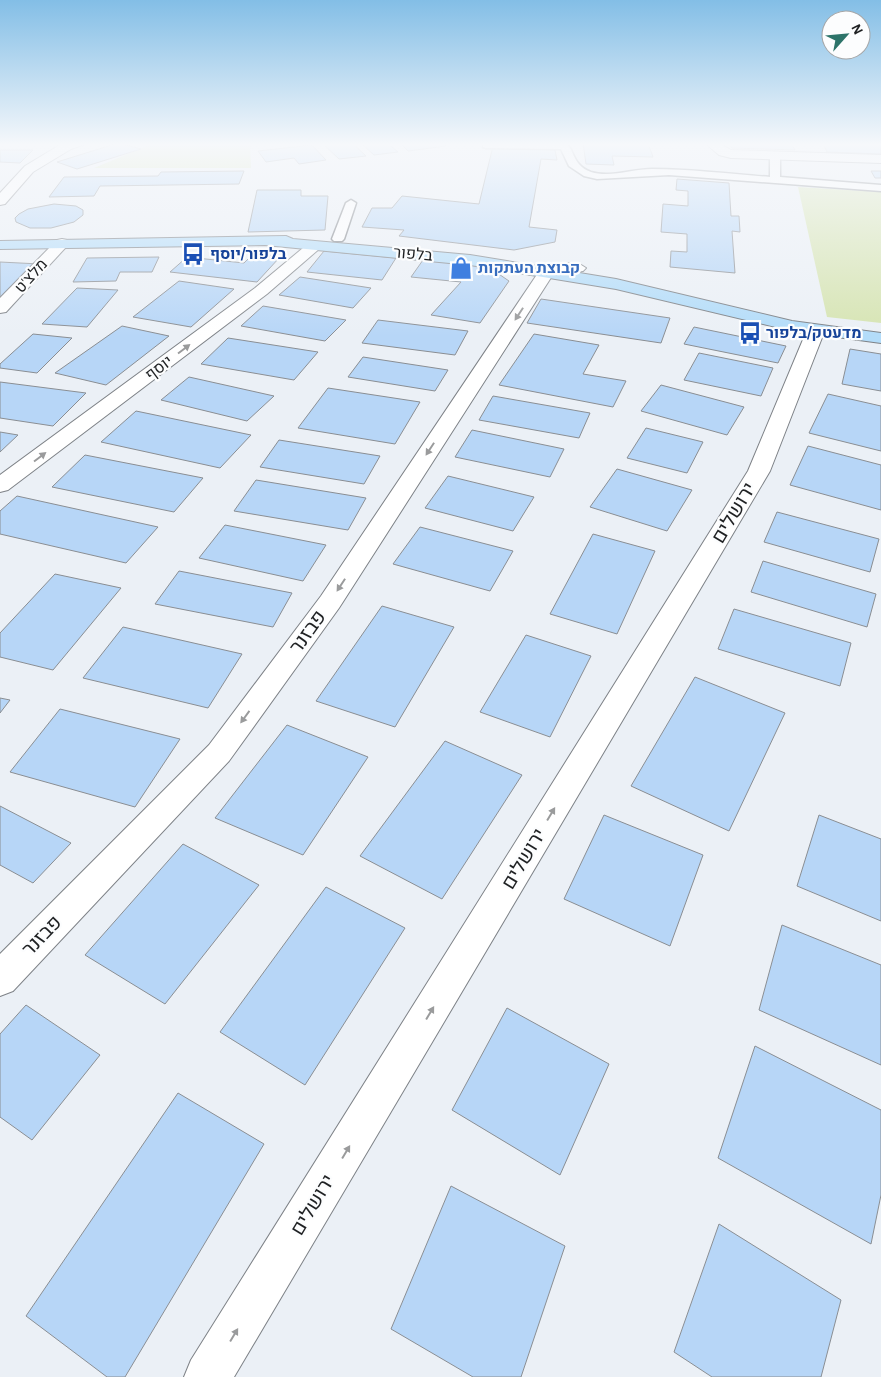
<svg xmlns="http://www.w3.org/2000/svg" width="881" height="1377" font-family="'Alegreya Sans',Heebo,sans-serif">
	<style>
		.green { fill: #d6e4b2 }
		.building { fill: #b7d6f7; stroke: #8a8e93 }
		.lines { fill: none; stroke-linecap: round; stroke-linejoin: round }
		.lane-casing { stroke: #7e8287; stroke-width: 3 }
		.street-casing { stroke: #7e8287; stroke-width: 2 }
		.secondary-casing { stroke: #7e8287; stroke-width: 2 }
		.lane { fill: #fff; fill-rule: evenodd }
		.street { fill: #fff; fill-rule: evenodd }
		.secondary { fill: #b3dcf9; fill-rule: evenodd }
		.oneway { fill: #9a9b9c }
		.labels { text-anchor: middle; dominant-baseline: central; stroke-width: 4.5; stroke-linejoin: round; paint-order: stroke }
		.far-transit-label { font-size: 16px; font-weight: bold; fill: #164399; stroke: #fcfdfe; text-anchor: start }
		.far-street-label { font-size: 16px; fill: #1f2123; stroke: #fcfdfe }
		.far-shop-label { font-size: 16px; font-weight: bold; fill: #366cbe; stroke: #fcfdfe; text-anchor: start }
		.street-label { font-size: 20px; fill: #1f2123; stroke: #fcfdfe }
	</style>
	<rect width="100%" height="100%" fill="#ebf0f6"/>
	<g class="green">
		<path d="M154,143H250L251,168H94Z"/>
		<path d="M798,187L881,192V323L827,317Z"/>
	</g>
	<g class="building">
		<path d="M118,143L141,149L77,169L57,162Z"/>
		<path d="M322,143H352L366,156L339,159Z"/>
		<path d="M361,143H387L398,152L374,155Z"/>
		<path d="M400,143H442L446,146L408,151Z"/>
		<path d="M583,143H648L653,157L612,156L614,165L586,164Z"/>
		<path d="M729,143H791L795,150L732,148Z"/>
		<path d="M823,143H881V154L827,152Z"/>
		<path d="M312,145L326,160L299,164L294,158L266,162L258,151Z"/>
		<path d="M493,146L555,150L557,160L541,159L529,227L557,230L555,242L514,250L399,236L404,230L362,227L372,208H392L402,196L479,204Z"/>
		<path d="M0,150H33L20,163L0,162Z"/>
		<path d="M244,171L239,184L100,186L94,196L49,197L64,177L158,176L161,172Z"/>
		<path d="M871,171H881V178H875Z"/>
		<path d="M677,179L729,183L731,216H739L740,232L732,231L735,273L670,267L671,251L687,252V234L661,232L663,204L688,206V191L676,190Z"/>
		<path d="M257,190H301V196H328L325,230L248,232Z"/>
		<path d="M54,204L76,206L83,210V215L74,222L51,228H30L16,222L15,218L19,214L28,209Z"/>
		<path d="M324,251L396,258L382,280L307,272Z"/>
		<path d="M253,254L280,257L257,282L170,272L187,257L244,263Z"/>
		<path d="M159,257L152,272H120L116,281L73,282L87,258Z"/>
		<path d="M423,260L487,266L509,281L480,323L431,315L461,282L411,277Z"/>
		<path d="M0,262L40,264L0,301Z"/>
		<path d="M300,277L371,288L353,308L279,295Z"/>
		<path d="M179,281L234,289L191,327L133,317Z"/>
		<path d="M77,288L118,290L87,327L42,324Z"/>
		<path d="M541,299L670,318L661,343L527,323Z"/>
		<path d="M263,306L346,320L325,341L241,326Z"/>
		<path d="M378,320L468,331L455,355L362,343Z"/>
		<path d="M122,326L169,336L106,385L55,373Z"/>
		<path d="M694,327L786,346L778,363L684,344Z"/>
		<path d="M33,334L72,338L37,373L0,368V364Z"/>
		<path d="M534,334L599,345L583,374L626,381L613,407L499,385Z"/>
		<path d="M228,338L318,352L294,380L201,364Z"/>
		<path d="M850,349L881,354V391L842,384Z"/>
		<path d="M699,353L773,368L761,396L684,380Z"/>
		<path d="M363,357L448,370L435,391L348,377Z"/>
		<path d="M189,377L274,396L247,421L161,400Z"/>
		<path d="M0,382L86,393L53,426L0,418Z"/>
		<path d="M661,385L744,407L727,435L641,411Z"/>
		<path d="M328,388L420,402L395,444L298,428Z"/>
		<path d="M828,394L881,406V451L809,433Z"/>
		<path d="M493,396L590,413L579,438L479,420Z"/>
		<path d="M136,411L251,435L220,468L101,442Z"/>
		<path d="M646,428L703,442L687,473L627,458Z"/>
		<path d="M472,430L564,449L550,477L455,457Z"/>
		<path d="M0,432L18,435L0,452Z"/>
		<path d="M279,440L380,456L364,484L260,467Z"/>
		<path d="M808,446L881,465V510L790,485Z"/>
		<path d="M85,455L203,478L174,512L52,487Z"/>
		<path d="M617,469L692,490L667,531L590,507Z"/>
		<path d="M448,476L534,497L513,531L425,508Z"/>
		<path d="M256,480L366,498L348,530L234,511Z"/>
		<path d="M17,496L158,527L126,563L0,534V511Z"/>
		<path d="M777,512L879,539L870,572L764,542Z"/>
		<path d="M225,525L326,545L303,581L199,558Z"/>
		<path d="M420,527L513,551L490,591L393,564Z"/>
		<path d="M593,534L655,551L617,634L550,614Z"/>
		<path d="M763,561L876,594L867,627L751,592Z"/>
		<path d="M179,571L292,593L273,627L155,604Z"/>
		<path d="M55,574L121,588L53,670L0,657V633Z"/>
		<path d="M382,606L454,627L395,727L316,701Z"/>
		<path d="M734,609L851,643L840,686L718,649Z"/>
		<path d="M123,627L242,654L208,708L83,678Z"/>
		<path d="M526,635L591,656L550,737L480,712Z"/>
		<path d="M695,677L785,713L729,831L631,786Z"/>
		<path d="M0,698L10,700L0,713Z"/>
		<path d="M60,709L180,739L135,807L10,772Z"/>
		<path d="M287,725L368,757L303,855L215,818Z"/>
		<path d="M445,741L522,775L442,899L360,856Z"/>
		<path d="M0,806L71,843L33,883L0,865Z"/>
		<path d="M604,815L703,855L670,946L564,899Z"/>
		<path d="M819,815L881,839V921L797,886Z"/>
		<path d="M183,844L259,885L165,1004L85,955Z"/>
		<path d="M326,887L405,928L305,1085L220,1032Z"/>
		<path d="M782,925L881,965V1065L759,1010Z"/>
		<path d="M26,1005L100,1055L32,1140L0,1117V1034Z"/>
		<path d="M507,1008L609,1064L560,1175L452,1110Z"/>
		<path d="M755,1046L881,1110V1195L871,1244L718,1158Z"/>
		<path d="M178,1093L264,1144L125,1377H107L26,1316Z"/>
		<path d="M451,1186L565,1246L521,1377H473L391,1329Z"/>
		<path d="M719,1224L841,1300L821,1377H712L674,1352Z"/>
	</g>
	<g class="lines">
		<defs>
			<g id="lane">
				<path d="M483,143H564C575,147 571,165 591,172C610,178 632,169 652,169C691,169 731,174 770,177V156L775,153L780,156V177L881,185V191L669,175L597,179L584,176L569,166L561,149L486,148L483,147Z"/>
				<path d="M351,200L356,203L344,239L342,241H334L332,239L346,203Z"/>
			</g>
			<g id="street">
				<path d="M63,143H88L71,149L33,172L5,204L0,205V193L25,166Z"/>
				<path d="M705,143H719L731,150L881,155V163L731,158L719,155Z"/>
				<path d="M62,239L67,240L69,243L67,246L6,312L0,313V298L57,240Z"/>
				<path d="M314,242L319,243L321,246L319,249L267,294L8,490L0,492V475L255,288L309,243Z"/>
				<path d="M578,263L586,268L583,271L552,276L339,608L229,761L13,991L0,996V954L209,745L321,596L540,270L555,264Z"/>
				<path d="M816,325L822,326L825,330L770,471L234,1377H184L191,1360L748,471L807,330L810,326Z"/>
			</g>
			<path id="secondary" d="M286,236L293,239L470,255L616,279L792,321L881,333V343L792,331L616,289L470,265L265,245L0,249V241Z"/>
		</defs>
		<use href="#lane" class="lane-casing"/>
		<use href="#street" class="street-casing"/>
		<use href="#secondary" class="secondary-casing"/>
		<use href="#lane" class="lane"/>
		<use href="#street" class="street"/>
		<use href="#secondary" class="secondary"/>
	</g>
	<defs><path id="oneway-solid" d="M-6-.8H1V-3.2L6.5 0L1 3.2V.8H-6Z" transform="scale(1.25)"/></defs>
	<g class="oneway">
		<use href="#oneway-solid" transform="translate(519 314) rotate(123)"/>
		<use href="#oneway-solid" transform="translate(184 349) rotate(-37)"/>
		<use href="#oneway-solid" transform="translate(430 449) rotate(123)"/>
		<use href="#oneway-solid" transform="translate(40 457) rotate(-37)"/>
		<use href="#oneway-solid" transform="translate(341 585) rotate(123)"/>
		<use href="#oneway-solid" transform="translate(245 717) rotate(126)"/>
		<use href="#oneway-solid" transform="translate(551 814) rotate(-59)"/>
		<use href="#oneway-solid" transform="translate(430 1013) rotate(-59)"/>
		<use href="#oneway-solid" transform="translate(346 1152) rotate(-59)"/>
		<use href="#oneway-solid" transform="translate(234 1335) rotate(-59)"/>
	</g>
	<linearGradient id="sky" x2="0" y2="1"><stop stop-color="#83bee6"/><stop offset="0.43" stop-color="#f6f8fb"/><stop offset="1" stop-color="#f6f8fb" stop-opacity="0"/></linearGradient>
	<rect width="881" height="336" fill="url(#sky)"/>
	<defs>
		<symbol id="bus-bare" viewBox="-9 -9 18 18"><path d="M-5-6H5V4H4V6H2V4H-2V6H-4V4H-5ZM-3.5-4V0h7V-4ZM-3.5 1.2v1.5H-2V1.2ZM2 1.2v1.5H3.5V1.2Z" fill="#1a4fb4" stroke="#fcfdfe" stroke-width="2.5" paint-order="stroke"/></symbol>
		<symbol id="shop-bare" viewBox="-9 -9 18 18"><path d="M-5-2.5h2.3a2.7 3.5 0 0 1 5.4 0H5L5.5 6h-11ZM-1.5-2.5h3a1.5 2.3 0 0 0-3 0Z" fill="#3f7fe0" stroke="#fcfdfe" stroke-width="2.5" paint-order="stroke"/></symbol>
	</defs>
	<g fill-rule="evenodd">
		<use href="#bus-bare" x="177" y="238" width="32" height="32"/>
		<use href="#shop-bare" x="445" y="252" width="32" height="32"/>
		<use href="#bus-bare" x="734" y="317" width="32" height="32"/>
	</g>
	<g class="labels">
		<g class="far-transit-label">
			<text x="210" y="254">בלפור/יוסף</text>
			<text x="766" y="333">מדעטק/בלפור</text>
		</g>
		<g class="far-street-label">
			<text transform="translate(413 254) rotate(5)">בלפור</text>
			<text transform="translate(31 276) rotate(-47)">מלצ'ט</text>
			<text transform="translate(159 368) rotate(-37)">יוסף</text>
		</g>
		<g class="far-shop-label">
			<text x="478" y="268">קבוצת העתקות</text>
		</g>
		<g class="street-label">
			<text transform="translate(734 513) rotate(-59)">ירושלים</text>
			<text transform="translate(308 632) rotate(-54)">פבזנר</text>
			<text transform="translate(524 859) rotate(-59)">ירושלים</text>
			<text transform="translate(42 936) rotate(-46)">פבזנר</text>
			<text transform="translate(313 1205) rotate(-59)">ירושלים</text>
		</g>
	</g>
	<g transform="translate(846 35) rotate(63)"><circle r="24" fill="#fcfdfe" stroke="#a4a5a6"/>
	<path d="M0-4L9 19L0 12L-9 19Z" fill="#2d746a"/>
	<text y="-8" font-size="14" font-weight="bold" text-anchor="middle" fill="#1f2123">N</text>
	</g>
</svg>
